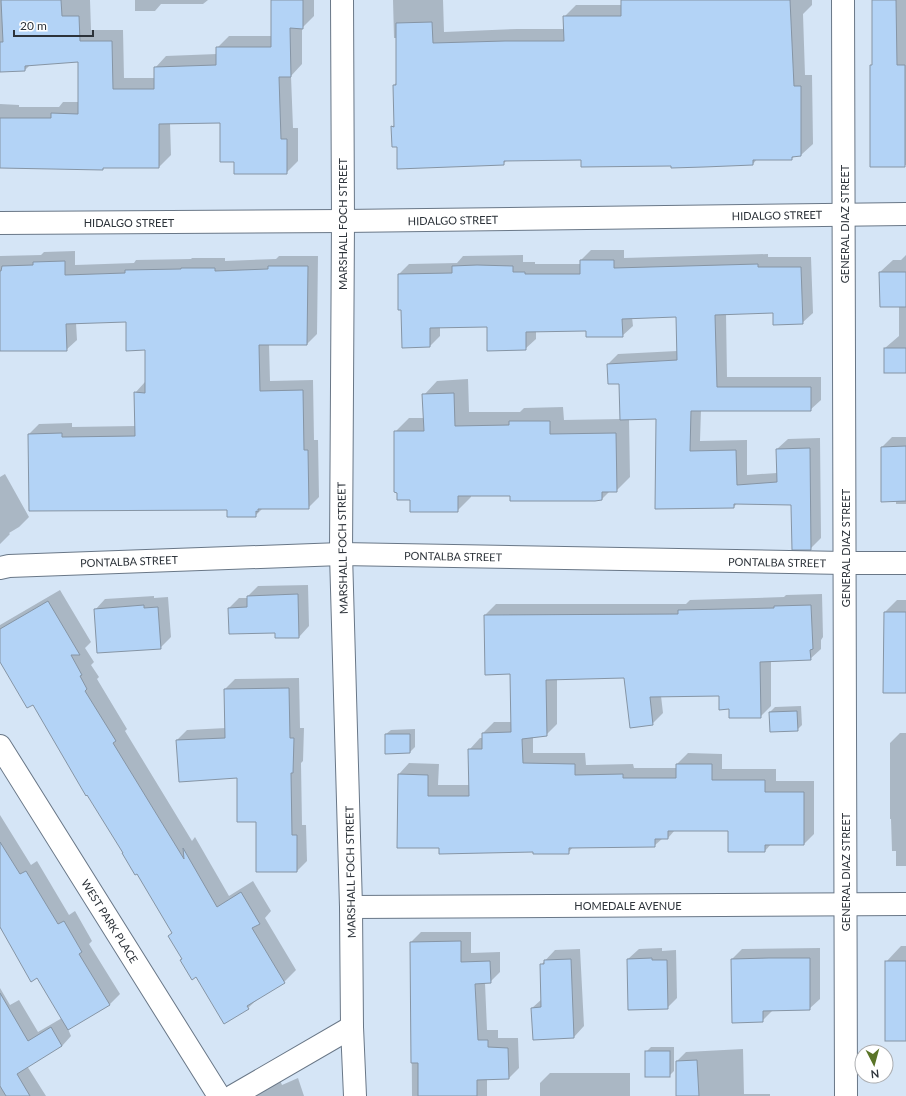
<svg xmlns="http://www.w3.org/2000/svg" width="906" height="1096" font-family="Lato,sans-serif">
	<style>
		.shadow { fill: #0003 }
		.building { fill: #b3d3f6; stroke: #8695a5 }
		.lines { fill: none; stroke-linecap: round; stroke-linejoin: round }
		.minor-casing { stroke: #697787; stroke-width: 24 }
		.minor { stroke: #fff; stroke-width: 22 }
		.labels { text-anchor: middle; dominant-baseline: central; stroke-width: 3; stroke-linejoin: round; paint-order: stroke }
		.street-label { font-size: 11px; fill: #2d333a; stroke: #fff }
	</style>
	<rect width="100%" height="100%" fill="#d5e5f6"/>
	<g class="shadow">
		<path d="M0,0H90L91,30H123L124,78H155V68L166,56L217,54V48L229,36H272V0H314V16L302,28V64L291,76L293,128H298V161L286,173L235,161L221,122L170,123L171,155L159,167H104L103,169L0,168V104L19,105V107H59L63,102H79V61L30,65L25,70L0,71Z"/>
		<path d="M135,0H208L203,4H161L155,11H135Z"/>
		<path d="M393,0H443L444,32L517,29H565L564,17L576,5H622V0H812V5L803,14L805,75H812L813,144L801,155L795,156L791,159H757L753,164L672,165L582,159L507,160L503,164L398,168V146L392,127L395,124L394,85L397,82V38H394Z"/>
		<path d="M872,0H906V165L871,166V66L873,63Z"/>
		<path d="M591,250H624V258L768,254V257H811L813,313L802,323L774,312L726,313L727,377H821V400L810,410H701L700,441L747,440V475L777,473V449L788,439L820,438L821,538L810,549L792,504L737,503L734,507L657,418L629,419L630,477L616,491H610L602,499L511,495H471V497L457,511L411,499L395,432L409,418H424V395L437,381L468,379L469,412H520L524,408L563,407L564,420L621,419L620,383L608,364L618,354L677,351V316L632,317L633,326L622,336L586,330L536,331V339L525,349L488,326L440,327V336L430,346L402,309L399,274L409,264L457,263L463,256L523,255V262H535V264H581V260Z"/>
		<path d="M75,251V265L134,263L136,260L191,259L192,258H225V261L276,259L279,256H318L317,334L307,344H269L270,381L313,380L314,440H318L319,497L308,508H263L255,516L228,509L29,434L39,424L72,423V427L136,426L135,393L145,382L146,349L127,321L76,323L77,340L66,350H0V256L41,255L44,252Z"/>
		<path d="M906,255V372L885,348L899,336V306L880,272L893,260H901Z"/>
		<path d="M892,437H906V504H896V500L882,501V447Z"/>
		<path d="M5,474L29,517L19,527L9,533L10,534L0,544V477Z"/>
		<path d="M308,585L309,626L299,637L229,608L239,598H248V596L258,586Z"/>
		<path d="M60,590L91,642L85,648L94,662L91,665L99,677L97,679L127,729L125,731L192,841L195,837L229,896L253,881L271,911L265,918L296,970L284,982L261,996L248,1008L196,976L183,959L173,932L124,852L33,703L0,660V625Z"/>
		<path d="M822,594L823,637L821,640V649L810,659L771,660V706L760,717L730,708L720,695L661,696L663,713L652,724L625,677L557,678V724L546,735L533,737V753H585L586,765L633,764L634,768H677V764L688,753L722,754V769H776V781H814V834L804,844H771L765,851L729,830H675L668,838H663L654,846L573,847L568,853L440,847L399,774L409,763L439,764L438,785H470V749L480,738H483V733L494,722H511V673L485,615L496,604H686L690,600L784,597L786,595Z"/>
		<path d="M154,596V598L168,597L171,637L160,648L95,610L105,599Z"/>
		<path d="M897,600H906V692L885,612Z"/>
		<path d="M299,678L300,728H304L303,761L301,763L302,825H306L307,861L297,871L257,821L238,777L177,740L187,730L226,728L225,689L235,679Z"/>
		<path d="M801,706L802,725L797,730L770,712L775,707Z"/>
		<path d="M415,729V747L410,752L386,734L391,730Z"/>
		<path d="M900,733H906V866H896V851H892L891,819H890V743Z"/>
		<path d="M0,815L31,865L37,861L69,915L75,911L92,941L89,944L120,994L109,1005L68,1029L71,1036L62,1046L27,1066L46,1096H0V988L10,1005L19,1000L38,1032L62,1018L37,977L0,928Z"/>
		<path d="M421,932H471V953L500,952V972L490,982L485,983L487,1030H498V1038H518L519,1068L509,1078L487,1079V1096H412L411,942Z"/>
		<path d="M901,946H906V1040L886,962Z"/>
		<path d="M662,948V951L676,950L677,998L667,1008L628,959L639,949Z"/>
		<path d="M820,948V999L809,1009L773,1010L762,1021L732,959L742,949Z"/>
		<path d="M580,949L584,1026L574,1037L532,1008L542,999L541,965L555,950Z"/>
		<path d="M651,1047H674V1071L669,1076L646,1052Z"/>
		<path d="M743,1049L744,1094H770V1096H677V1061L686,1052Z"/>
		<path d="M550,1073H630V1096H540V1083Z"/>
		<path d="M298,1078L304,1096H254L280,1080L282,1085Z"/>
	</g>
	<g class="building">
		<path d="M1,0H61L62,16H79L80,41H112L113,89H154V67L216,65V47H271V0H303V29L290,28L291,77H279L281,139H287V174H234V162H220V123L159,124V168H103V170L0,168V118H51V113L78,114V62L25,66V71L0,72V42H3Z"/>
		<path d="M621,0H790L794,86H801V156L792,157V160H753V165L704,167L671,168V166L581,167V160L504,161V165L397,169V147H392L391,126L394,127L393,85H396V23L432,22L433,43L505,41H564L563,16H621Z"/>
		<path d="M872,0H896L897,65H905V167H870V65H872Z"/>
		<path d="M580,260H614V268L758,264V267H801L803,324L773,325V313L715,315L717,387H811V411H691L690,451L736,450L737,485L777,482L776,449L810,448L811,550H792L791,505L734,504V508L655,509L656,419L620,420L619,384H608L607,364L677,360L676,317L622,319L623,337H586V331L526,332V350L487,351V327L430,328V347L402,348L401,310H398V274L452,273V266L477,265L513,266V272H525V274H580Z"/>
		<path d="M65,261V275L125,273V270L181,269V268H215V271L268,269V266H308L307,345H259L260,391L303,390L304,450H308L309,509H258V512L256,511V517H227V510L29,511L28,434L62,433V437L135,436L134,392L145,393V350L126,351V322L66,324L67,351H0V271H1L2,266L33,265V262Z"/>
		<path d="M879,272H906V307H880Z"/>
		<rect x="884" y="348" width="22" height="25"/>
		<path d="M454,393L455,426L509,425V421H550V434L616,433L617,492H602V500L595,501H510V496H458V512H410V500H397V493L394,492V431H424L422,394Z"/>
		<path d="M906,446V501L881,502V447Z"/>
		<path d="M298,594L299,638H275V633L229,634L228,608L247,607V596Z"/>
		<path d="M48,601L80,655H71L82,675L80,676L87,689L85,691L116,741L113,743L184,859L183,848L217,907L241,892L260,924L252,928L285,983L247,1006L249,1009L224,1024L196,977L192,980L180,960L182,959L168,936L172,933L137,874L135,875L122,853H123L87,795L86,796L33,705L27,708L0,662V629Z"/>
		<path d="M144,605V608L158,607L161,649L97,653L94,609Z"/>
		<path d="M811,605L813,649L810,650L811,660L760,662L761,718H729V709L719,710V696L650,697L653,725L630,728L624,678L546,680L547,736L522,739L523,763L575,764V775L623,774V778H676V764H712V780H765V792H804V845H765V852H728V831H668V839H655V847L569,848V854H533V852L439,854V848H397L398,774L428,775V796H469L468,749H482V733L511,732L510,674L485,675L484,615L678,614V610L774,608V606Z"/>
		<path d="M884,612H906V693H883Z"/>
		<path d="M289,688L290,738H294L293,773H291L292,835H297V872H256V822H237V778L179,782L176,740L225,738L224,689Z"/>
		<path d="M797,711L798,731L770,732L769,712Z"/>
		<path d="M385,734H410V753L385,754Z"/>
		<path d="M0,842L20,874L26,871L58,924L64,921L82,952L79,954L110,1005L68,1030L37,978L31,982L0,927Z"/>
		<path d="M461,941V962L490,961L491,983L475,984L478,1040H488V1047L508,1048L509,1079L477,1080V1096H418V1063H411L410,942Z"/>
		<path d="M652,958V960H667L668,1009L628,1010L627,959Z"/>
		<path d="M769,958H810V1010L763,1011V1022L732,1023L731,959Z"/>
		<path d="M571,959L574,1038L533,1040L531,1008L541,1007L540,964H544V960Z"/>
		<rect x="885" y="961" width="21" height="80"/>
		<path d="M0,993L28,1041L51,1027L62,1046L17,1074L30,1096H6L0,1086Z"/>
		<rect x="645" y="1051" width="25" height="26"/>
		<path d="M697,1060L699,1096H676V1061Z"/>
	</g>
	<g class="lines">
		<defs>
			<g id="minor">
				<path d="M342,0L343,221L341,554L351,907L352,1027L355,1096"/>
				<path d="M843,0L846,1096"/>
				<path d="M0,223L343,221L906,214"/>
				<path d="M0,568L9,566L341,554L845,563H906"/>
				<path d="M0,746L219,1096"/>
				<path d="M351,907L906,904"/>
				<path d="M233,1096L352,1027"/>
			</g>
		</defs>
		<use href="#minor" class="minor-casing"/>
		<use href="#minor" class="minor"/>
	</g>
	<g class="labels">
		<g class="street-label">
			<text transform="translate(777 215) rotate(-1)">HIDALGO STREET</text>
			<text transform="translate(453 220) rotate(-1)">HIDALGO STREET</text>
			<text x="129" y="222">HIDALGO STREET</text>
			<text transform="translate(342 224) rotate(-90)">MARSHALL FOCH STREET</text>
			<text transform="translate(844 224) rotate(-90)">GENERAL DIAZ STREET</text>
			<text transform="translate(342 548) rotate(-91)">MARSHALL FOCH STREET</text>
			<text transform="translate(845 548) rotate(-90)">GENERAL DIAZ STREET</text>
			<text transform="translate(453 556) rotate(1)">PONTALBA STREET</text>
			<text transform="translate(129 561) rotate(-2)">PONTALBA STREET</text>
			<text transform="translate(777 562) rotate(1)">PONTALBA STREET</text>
			<text transform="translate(350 872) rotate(-91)">MARSHALL FOCH STREET</text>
			<text transform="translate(845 872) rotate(-90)">GENERAL DIAZ STREET</text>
			<text x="628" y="905">HOMEDALE AVENUE</text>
			<text transform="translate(110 921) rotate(58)">WEST PARK PLACE</text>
		</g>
	</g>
	<g transform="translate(874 1064) rotate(174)"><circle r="19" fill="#ffffff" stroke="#abadb0"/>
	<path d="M0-3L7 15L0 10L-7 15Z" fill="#5a7427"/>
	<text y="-6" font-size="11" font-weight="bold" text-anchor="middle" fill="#2d333a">N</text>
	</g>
	<path d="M14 30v6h79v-6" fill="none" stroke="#2d333a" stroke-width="2"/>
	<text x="20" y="30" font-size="12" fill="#2d333a" stroke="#ffffff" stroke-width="3" paint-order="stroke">20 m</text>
</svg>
